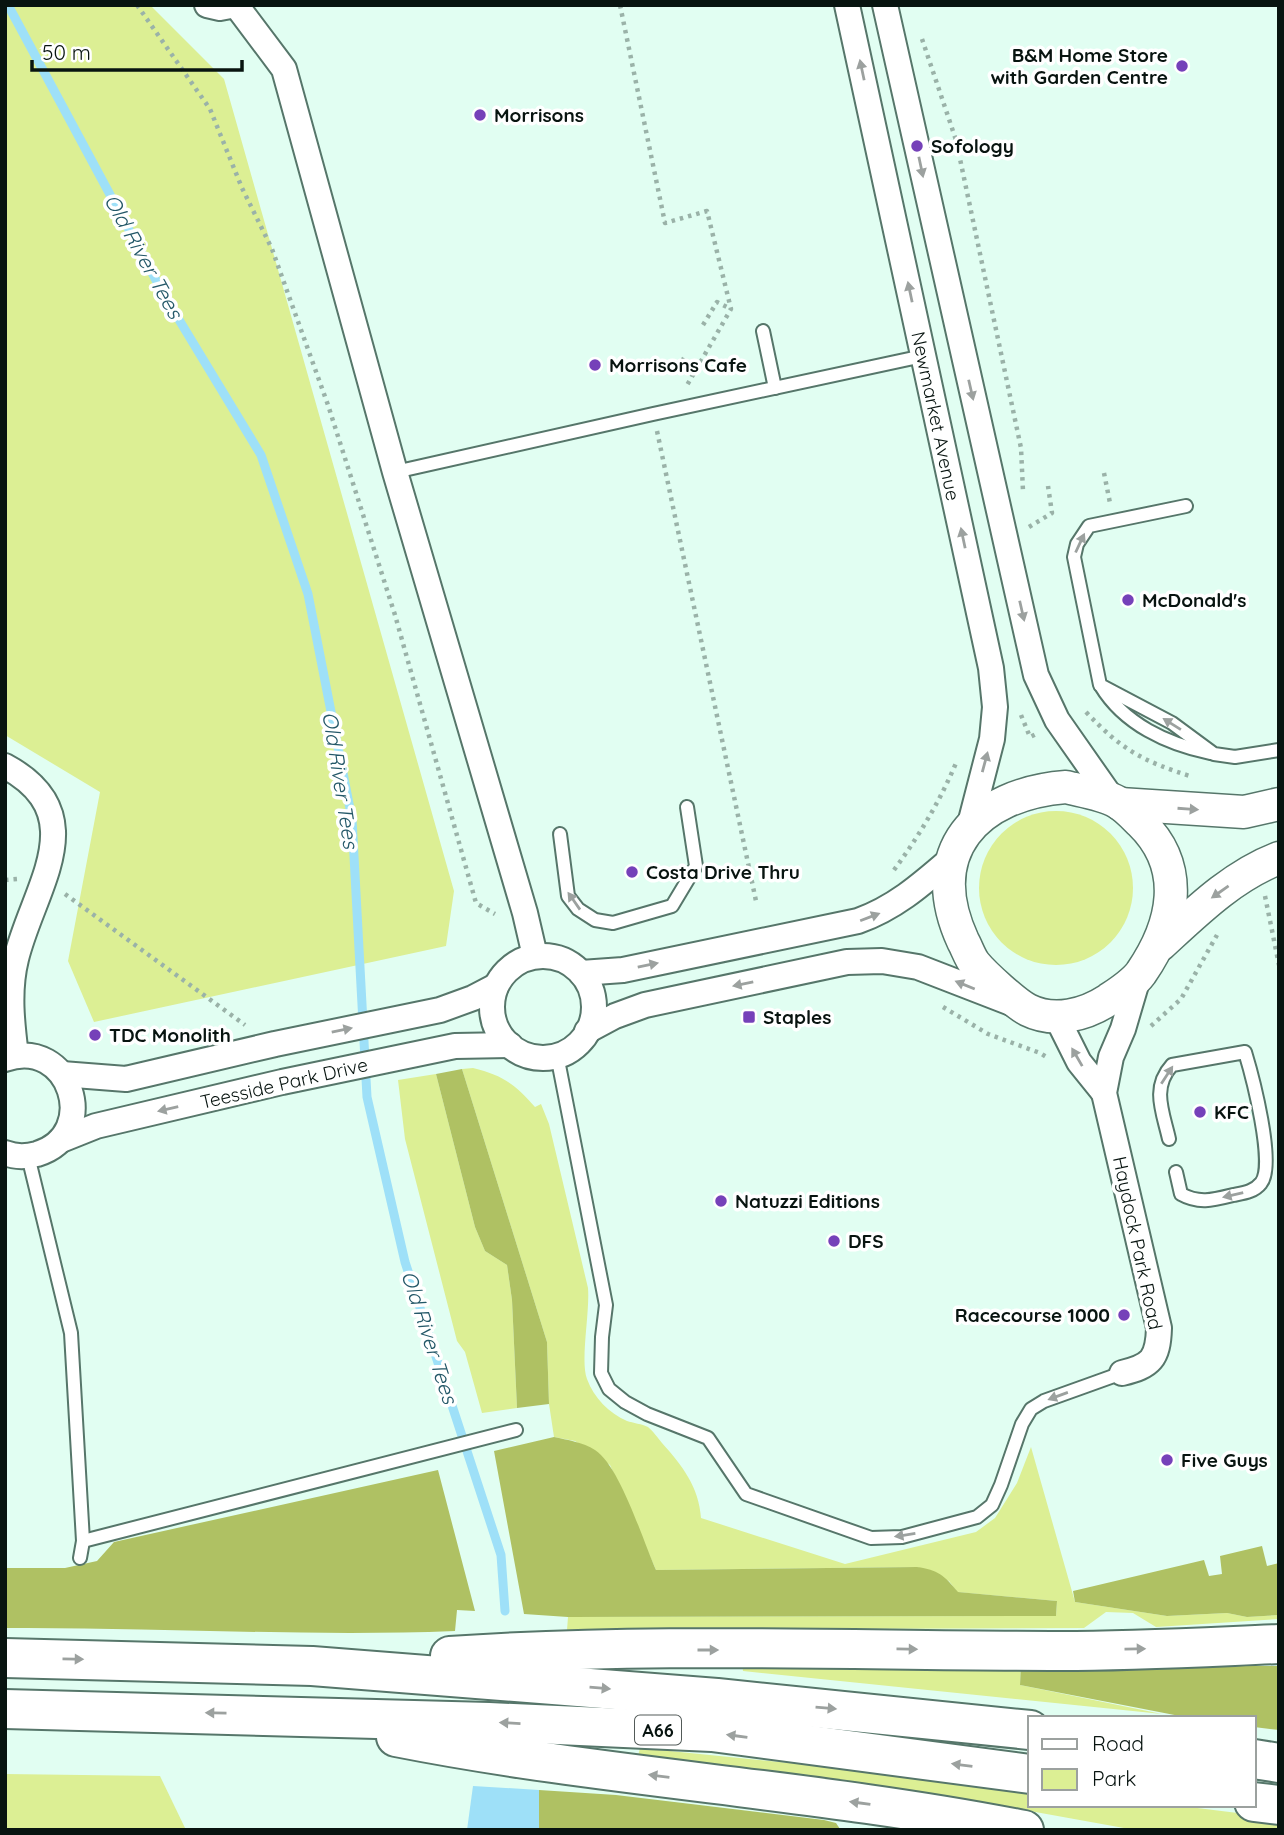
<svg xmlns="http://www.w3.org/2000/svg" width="1284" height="1835" font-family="Quicksand,sans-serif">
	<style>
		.green { fill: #dcef94 }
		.forest { fill: #afc163 }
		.water { fill: #9ee0f8 }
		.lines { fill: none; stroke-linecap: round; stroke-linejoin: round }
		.stream { stroke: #9ee0f8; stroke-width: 9 }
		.service-casing { stroke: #56766a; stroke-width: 16 }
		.minor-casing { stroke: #56766a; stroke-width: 28 }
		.tertiary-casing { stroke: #56766a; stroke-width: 35 }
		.trunk-casing { stroke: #56766a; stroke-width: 42 }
		.path { stroke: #9ab2a8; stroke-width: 4.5; stroke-dasharray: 3.5 5; stroke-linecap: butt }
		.service { stroke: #fff; stroke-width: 12 }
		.minor { stroke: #fff; stroke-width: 24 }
		.tertiary { stroke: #fff; stroke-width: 32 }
		.trunk { stroke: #fff; stroke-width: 38 }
		.oneway { fill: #9ca19f }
		.poi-dot { fill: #7541b9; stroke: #fff; stroke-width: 2.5 }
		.labels { text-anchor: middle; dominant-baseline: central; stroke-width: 7; stroke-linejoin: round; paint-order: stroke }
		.shield { fill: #fff; stroke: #525a58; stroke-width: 2 }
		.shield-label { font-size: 18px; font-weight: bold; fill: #081410 }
		.poi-label { font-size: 19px; font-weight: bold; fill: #081410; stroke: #fff; text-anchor: start }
		.street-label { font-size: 19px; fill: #081410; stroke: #fff }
		.water-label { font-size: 21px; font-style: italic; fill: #245868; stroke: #fff }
	</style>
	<rect width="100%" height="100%" fill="#e1fef2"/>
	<g class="green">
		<path d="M5,5H150L224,79L454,891L446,946L94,1022L68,961L100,792L5,735Z"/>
		<circle cx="1056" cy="888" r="77"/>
		<path d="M473,1068C502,1075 515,1084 535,1107L541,1104L549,1124L588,1288C590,1313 580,1361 587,1379C594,1398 609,1413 627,1421C633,1423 642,1424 648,1427C653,1431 658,1438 662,1443C682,1465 699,1487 701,1518L845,1564L976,1532L995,1518L1017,1483L1031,1447L1075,1602L1167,1616L1227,1613L1247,1617L1279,1615V1619L1156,1627L1133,1613L1106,1612L1084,1628L567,1630L568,1617L1056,1616L1057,1601L957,1592L949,1581L917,1567L656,1570L610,1465L575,1441L554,1437L549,1404L547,1342L462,1069Z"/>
		<path d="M436,1074L475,1227L485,1251L507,1265L512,1300L517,1408L482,1413L465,1352L457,1341L405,1139L398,1080Z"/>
		<path d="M742,1663L1021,1664L1020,1685L1162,1714L743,1671Z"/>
		<path d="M640,1748L1030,1787V1805H1173L1279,1818V1830H1135L986,1803L638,1756Z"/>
		<path d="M5,1774L160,1776L186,1830H5Z"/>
	</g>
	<g class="forest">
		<path d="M462,1069L547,1342L549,1404L517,1408L512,1300L507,1265L485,1251L475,1227L436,1074Z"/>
		<path d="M554,1437C567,1440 583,1442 595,1450C620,1466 643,1541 656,1570L917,1567C938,1570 944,1575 958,1592L1057,1601L1056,1616L568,1617L524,1614L494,1451Z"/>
		<path d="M438,1470L475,1611L457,1610L455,1631C305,1637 155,1627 5,1628V1568H65L97,1561L114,1542Z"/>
		<path d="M1262,1546L1267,1566L1279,1563V1615L1247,1617L1227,1613L1167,1616L1075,1602L1073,1591L1204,1560L1209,1576L1222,1574L1220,1556Z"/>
		<path d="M1021,1664L1279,1666V1730L1254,1727V1718H1190L1020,1685Z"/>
		<path d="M539,1790L616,1795L824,1820L836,1823L840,1829L539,1830Z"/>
	</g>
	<path class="water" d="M473,1786L539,1790V1830H467Z"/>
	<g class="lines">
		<path class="stream" d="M8,5L164,295L261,455L308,594L352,819L367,1097L405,1262L501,1555L505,1611"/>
		<defs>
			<g id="service">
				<path d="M763,331L775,388"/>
				<path d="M395,472L653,414L923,356"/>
				<path d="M1186,506L1089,526L1077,544L1074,557L1100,685L1172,723L1214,754L1235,757L1279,750"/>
				<path d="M1101,686C1124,724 1167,744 1210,753"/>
				<path d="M560,834L568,896L578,909L595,920L613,923L672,906L696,866L687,807"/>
				<path d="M557,1055L606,1305L602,1337L601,1373L609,1389L625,1402L647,1414L708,1438L746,1494L871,1538L902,1537L977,1517L992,1505L1001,1485L1022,1424L1031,1409L1044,1401L1122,1373"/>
				<path d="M1169,1139C1163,1112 1151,1088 1172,1065L1245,1052C1252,1075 1276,1165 1261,1183C1254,1192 1243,1193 1233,1195C1213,1200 1199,1204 1181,1194L1176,1172"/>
				<path d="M28,1156L71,1333L83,1541L80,1558"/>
				<path d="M83,1541L516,1430"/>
			</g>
			<g id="minor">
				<path d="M207,5L220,8L236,5"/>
				<path d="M236,5L284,69L395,472L525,913L535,956"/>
				<path d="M847,5L991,668L995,707L992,739L969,828"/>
				<path d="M885,5L1036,675L1057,720L1113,800"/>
				<path d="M5,766C96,815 33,888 16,959C8,991 12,1024 16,1056"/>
				<circle cx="543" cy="1007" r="51"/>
				<path d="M581,973L623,970L858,921C895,908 922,884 951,859"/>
				<path d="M1056,1016L1079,1062L1104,1093"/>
				<path d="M587,1031L615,1016L645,1005L847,962L882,961L918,967L1011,1003"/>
				<path d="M5,1059C70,1036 102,1134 37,1154C26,1157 15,1157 5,1153"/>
				<path d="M62,1074L126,1079L275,1044L440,1010L473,998L496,986"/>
				<path d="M61,1140L96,1126L282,1082L455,1046L510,1045"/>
				<path d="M1122,1373C1151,1366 1158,1359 1159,1328L1104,1093L1111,1057L1123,1029L1138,978"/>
			</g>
			<g id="tertiary">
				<path d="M1066,787C1082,791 1103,794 1117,802C1126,807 1134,816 1141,823C1187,868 1174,925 1141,973C1133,984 1120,992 1108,1000C1085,1015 1054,1023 1028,1010C1016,1004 984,975 975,964C970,958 967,948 963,941C922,852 976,794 1066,787Z"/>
				<path d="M1120,804L1244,812L1279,804"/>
				<path d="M1160,945C1196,912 1232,876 1279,858"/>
			</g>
			<g id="trunk">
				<path d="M450,1656C653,1642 858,1651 1061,1651C1134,1651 1206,1647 1279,1644"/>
				<path d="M5,1658L312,1666L717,1698L1030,1730"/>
				<path d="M5,1709L489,1722L712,1732L1030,1774"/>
				<path d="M396,1737C604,1778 816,1789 1024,1830"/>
				<path d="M1254,1759L1279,1763"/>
				<path d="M1254,1802L1279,1805"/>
			</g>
		</defs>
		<use href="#service" class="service-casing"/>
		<use href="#minor" class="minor-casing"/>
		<use href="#tertiary" class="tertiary-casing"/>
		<use href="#trunk" class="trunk-casing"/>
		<g class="path">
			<path d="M137,5L210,109L242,188L272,249L328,405L395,615L476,903L495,914"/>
			<path d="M620,5L665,223L707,211L731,309L686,387"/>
			<path d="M922,39L956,140L1021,448L1023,491"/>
			<path d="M703,325L717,302L731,309"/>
			<path d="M684,358L678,368L693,375"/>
			<path d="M657,431L756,901"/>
			<path d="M1104,473L1110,503"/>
			<path d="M1029,527L1052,513L1048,486"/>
			<path d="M1086,712C1122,750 1142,761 1193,777"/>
			<path d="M1021,715L1030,737L1038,733"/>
			<path d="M894,870C919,836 940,801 956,763"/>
			<path d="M5,880L18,879"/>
			<path d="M65,894L245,1025"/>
			<path d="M1265,896L1279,965"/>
			<path d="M943,1007L988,1034L1040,1053L1048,1058"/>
			<path d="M1151,1026L1181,999L1217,935"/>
		</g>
		<use href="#service" class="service"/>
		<use href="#minor" class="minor"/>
		<use href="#tertiary" class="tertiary"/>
		<use href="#trunk" class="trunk"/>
	</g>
	<defs><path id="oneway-solid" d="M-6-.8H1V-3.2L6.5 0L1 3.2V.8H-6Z" transform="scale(1.75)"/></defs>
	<g class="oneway">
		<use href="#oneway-solid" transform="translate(862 70) rotate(-102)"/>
		<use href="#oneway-solid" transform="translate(921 167) rotate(78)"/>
		<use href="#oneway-solid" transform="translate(910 292) rotate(-102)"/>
		<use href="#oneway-solid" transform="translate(971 390) rotate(77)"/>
		<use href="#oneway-solid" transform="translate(963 538) rotate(-102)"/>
		<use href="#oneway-solid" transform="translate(1080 543) rotate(-65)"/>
		<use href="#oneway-solid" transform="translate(1022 611) rotate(77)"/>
		<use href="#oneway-solid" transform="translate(1172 724) rotate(-148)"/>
		<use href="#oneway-solid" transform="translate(985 762) rotate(-75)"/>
		<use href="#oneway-solid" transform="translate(1188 809) rotate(4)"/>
		<use href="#oneway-solid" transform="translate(1220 892) rotate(145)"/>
		<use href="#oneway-solid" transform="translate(574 901) rotate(-125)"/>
		<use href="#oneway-solid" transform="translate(870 917) rotate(-21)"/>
		<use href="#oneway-solid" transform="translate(648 965) rotate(-12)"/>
		<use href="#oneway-solid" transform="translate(743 984) rotate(168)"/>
		<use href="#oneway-solid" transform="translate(965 985) rotate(-158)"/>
		<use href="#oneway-solid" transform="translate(342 1030) rotate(-12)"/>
		<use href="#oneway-solid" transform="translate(1077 1057) rotate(-120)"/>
		<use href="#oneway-solid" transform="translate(1167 1075) rotate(-57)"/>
		<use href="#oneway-solid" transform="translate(168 1109) rotate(167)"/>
		<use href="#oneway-solid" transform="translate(1233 1195) rotate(167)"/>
		<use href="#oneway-solid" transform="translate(1058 1396) rotate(160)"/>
		<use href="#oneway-solid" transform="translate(905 1535) rotate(171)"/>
		<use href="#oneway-solid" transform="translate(907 1649) rotate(1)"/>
		<use href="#oneway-solid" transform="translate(1135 1649) rotate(-1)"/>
		<use href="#oneway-solid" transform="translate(708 1650)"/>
		<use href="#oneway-solid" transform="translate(73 1659) rotate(1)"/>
		<use href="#oneway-solid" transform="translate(600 1688) rotate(5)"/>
		<use href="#oneway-solid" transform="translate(826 1708) rotate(5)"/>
		<use href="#oneway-solid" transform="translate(216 1713) rotate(-179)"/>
		<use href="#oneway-solid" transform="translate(510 1723) rotate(-177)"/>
		<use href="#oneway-solid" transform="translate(737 1736) rotate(-172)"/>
		<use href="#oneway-solid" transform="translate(962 1765) rotate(-173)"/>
		<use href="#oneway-solid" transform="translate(659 1776) rotate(-173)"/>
		<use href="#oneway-solid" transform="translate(860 1803) rotate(-172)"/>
	</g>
	<g class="poi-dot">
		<circle cx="1182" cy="66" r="7"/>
		<circle cx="480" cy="115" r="7"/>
		<circle cx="917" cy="146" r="7"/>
		<circle cx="595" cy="365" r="7"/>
		<circle cx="1128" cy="600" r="7"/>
		<circle cx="632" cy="872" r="7"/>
		<rect x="742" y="1010" width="14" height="14" rx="3.5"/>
		<circle cx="95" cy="1035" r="7"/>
		<circle cx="1200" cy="1112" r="7"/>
		<circle cx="721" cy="1201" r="7"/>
		<circle cx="834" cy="1241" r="7"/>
		<circle cx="1124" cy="1315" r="7"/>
		<circle cx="1167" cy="1460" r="7"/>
	</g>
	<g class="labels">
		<rect class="shield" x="635" y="1715.5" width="46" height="29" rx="5"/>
		<g class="shield-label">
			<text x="658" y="1730">A66</text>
		</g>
		<g class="poi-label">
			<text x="1168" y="55" text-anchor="end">B&amp;M Home Store<tspan x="1168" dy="22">with Garden Centre</tspan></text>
			<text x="494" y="115">Morrisons</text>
			<text x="931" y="146">Sofology</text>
			<text x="609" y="365">Morrisons Cafe</text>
			<text x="1142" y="600">McDonald's</text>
			<text x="646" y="872">Costa Drive Thru</text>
			<text x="763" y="1017">Staples</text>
			<text x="109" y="1035">TDC Monolith</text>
			<text x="1214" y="1112">KFC</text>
			<text x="735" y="1201">Natuzzi Editions</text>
			<text x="848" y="1241">DFS</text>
			<text x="1110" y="1315" text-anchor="end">Racecourse 1000</text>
			<text x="1181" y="1460">Five Guys</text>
		</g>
		<g class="street-label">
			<text transform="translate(936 416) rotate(78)">Newmarket Avenue</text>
			<text transform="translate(284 1083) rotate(-13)">Teesside Park Drive</text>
			<text transform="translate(1138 1243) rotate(78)">Haydock Park Road</text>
		</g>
		<g class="water-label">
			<text transform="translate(144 256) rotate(61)">Old River Tees</text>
			<text transform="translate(341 780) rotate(81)">Old River Tees</text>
			<text transform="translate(430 1337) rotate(72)">Old River Tees</text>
		</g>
	</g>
	<rect width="1284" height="1835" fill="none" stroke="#081410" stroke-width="14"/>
	<rect x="1028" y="1716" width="228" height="91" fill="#ffffff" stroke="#9ca19f" stroke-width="2"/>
	<rect x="1042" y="1739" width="35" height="10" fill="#ffffff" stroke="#9ca19f" stroke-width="2"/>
	<text x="1092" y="1751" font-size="21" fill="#081410">Road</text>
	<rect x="1042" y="1769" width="35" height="21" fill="#dcef94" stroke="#9ca19f" stroke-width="2"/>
	<text x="1092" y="1786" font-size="21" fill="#081410">Park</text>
	<path d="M32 60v10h210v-10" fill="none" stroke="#081410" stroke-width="3.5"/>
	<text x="42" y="60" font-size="21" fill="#081410" stroke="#ffffff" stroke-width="5" paint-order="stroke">50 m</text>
</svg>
